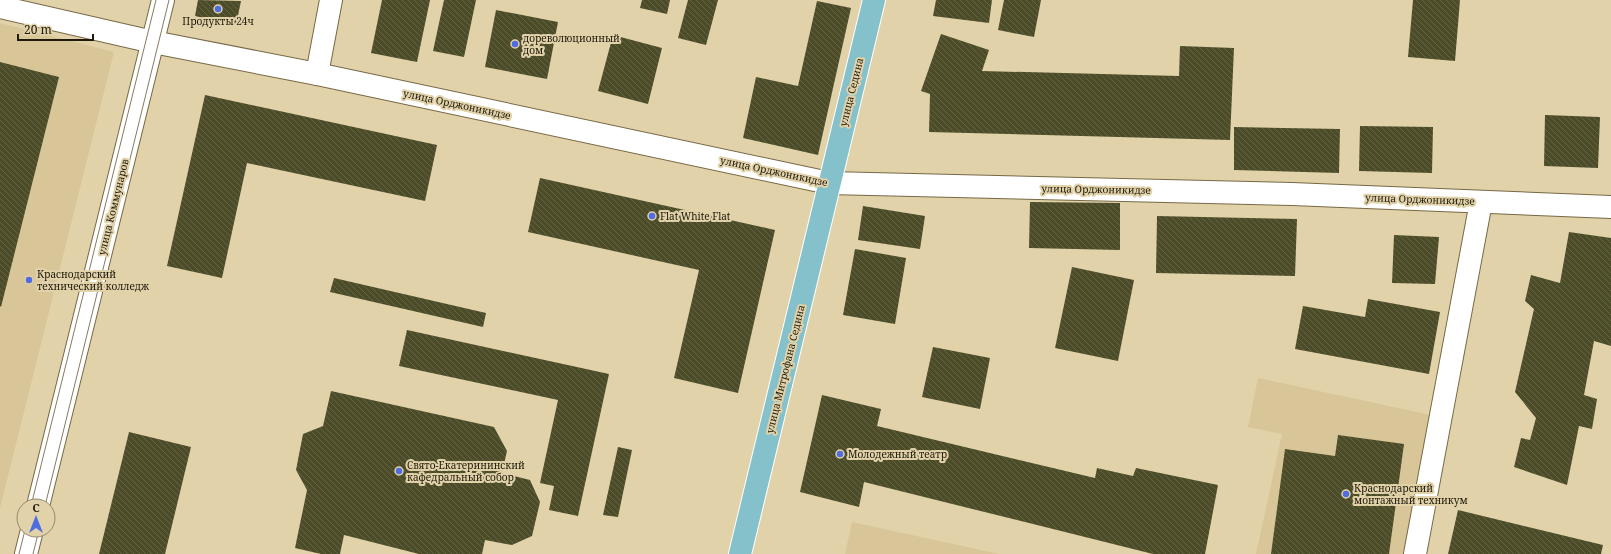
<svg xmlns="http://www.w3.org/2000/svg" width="1611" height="554" font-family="'Noto Serif',serif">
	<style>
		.built { fill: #d8c698 }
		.building { fill: url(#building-back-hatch) }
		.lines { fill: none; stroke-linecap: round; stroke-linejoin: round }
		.minor-casing { stroke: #776945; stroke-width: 24 }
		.major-casing { stroke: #fff; stroke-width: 24 }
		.minor { stroke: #fff; stroke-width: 22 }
		.major { stroke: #84c1cb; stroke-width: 22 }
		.tram { stroke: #867b5f; stroke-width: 1 }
		.poi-dot { fill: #4f6ce0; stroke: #e1d2aa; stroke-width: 1.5 }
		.labels { text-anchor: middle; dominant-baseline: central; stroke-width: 4; stroke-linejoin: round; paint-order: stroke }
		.poi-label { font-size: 10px; fill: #1e190a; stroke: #e1d2aa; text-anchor: start }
		.street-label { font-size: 10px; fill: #1e190a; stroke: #e1d2aa }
	</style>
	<defs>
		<pattern id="building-back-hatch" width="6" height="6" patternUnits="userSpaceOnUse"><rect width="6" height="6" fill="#4c4d28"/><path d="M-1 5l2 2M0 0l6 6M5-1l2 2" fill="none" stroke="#626344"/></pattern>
	</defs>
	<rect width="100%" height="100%" fill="#e1d2aa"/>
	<g class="built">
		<path d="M0,23L114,52L0,508Z"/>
		<path d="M1258,378L1440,417L1409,554H1256L1282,434L1248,427Z"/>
		<path d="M852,522L999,554H845Z"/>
	</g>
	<g class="building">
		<path d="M198,0L241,1L236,25L195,16Z"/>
		<path d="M382,0H430L417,62L371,53Z"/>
		<path d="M444,0H476L464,57L433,51Z"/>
		<path d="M642,0H670L667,14L640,8Z"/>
		<path d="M688,0H718L706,45L678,38Z"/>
		<path d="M936,0H992L989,23L933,16Z"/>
		<path d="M1004,0H1041L1034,37L998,30Z"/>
		<path d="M1413,0H1460L1455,61L1408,57Z"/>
		<path d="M817,1L851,8L818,155L743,138L756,77L798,86Z"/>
		<path d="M496,10L558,22L547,79L485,67Z"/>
		<path d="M941,34L989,50L982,71L1179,76L1180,46L1234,48L1230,140L929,132L930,94L921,91Z"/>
		<path d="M613,35L662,48L648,104L598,91Z"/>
		<path d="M0,62L59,77L1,307L0,306Z"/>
		<path d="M205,95L437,145L425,201L247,163L222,278L167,266Z"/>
		<path d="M1545,115L1600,117L1598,168L1544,166Z"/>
		<path d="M1360,126L1433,127L1432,173L1359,171Z"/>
		<path d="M1234,127L1340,129L1339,173L1234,170Z"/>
		<path d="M540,178L775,230L738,393L674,378L699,270L528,232Z"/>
		<path d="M1030,202L1120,203V250L1029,248Z"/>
		<path d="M863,206L925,216L920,249L858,240Z"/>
		<path d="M1157,216L1297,219L1295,276L1156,273Z"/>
		<path d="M1569,232L1611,238V346L1594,341L1584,395L1597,399L1592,429L1579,426L1567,485L1514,467L1521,438L1530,440L1536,418L1515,392L1534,309L1525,301L1531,275L1560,283Z"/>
		<path d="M1394,235L1439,237L1435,284L1392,283Z"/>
		<path d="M855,249L906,258L895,324L843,315Z"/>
		<path d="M1072,267L1134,280L1118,361L1055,348Z"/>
		<path d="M334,278L486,313L483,327L330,292Z"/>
		<path d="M1368,299L1440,312L1429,374L1295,349L1303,306L1365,317Z"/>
		<path d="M407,330L609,374L578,516L549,510L554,486L540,483L558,400L399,366Z"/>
		<path d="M933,347L990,358L980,409L922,397Z"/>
		<path d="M331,391L494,427L507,451L502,473L530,480L540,502L532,536L512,545L485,540L482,554H419L344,535L340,554H321L295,548L307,490L296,470L303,434L323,426Z"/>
		<path d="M822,395L881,409L877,426L1095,478L1097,468L1133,476L1136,468L1218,485L1205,554H1153L864,482L859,507L800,492Z"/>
		<path d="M129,432L191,447L165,554H99Z"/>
		<path d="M1338,435L1404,444L1389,554H1271L1285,449L1335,456Z"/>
		<path d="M618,447L632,450L618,517L603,515Z"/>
		<path d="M1458,510L1603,545L1601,554H1448Z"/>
	</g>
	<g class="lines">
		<defs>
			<g id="minor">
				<path d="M0,7L153,42L317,74L829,183L1292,194L1611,207"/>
				<path d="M317,74L331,0"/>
				<path d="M38,506L163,0"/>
				<path d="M26,554L32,530"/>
				<path d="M1415,554L1481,202"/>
			</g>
			<path id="major" d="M740,554L874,0"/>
		</defs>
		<use href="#minor" class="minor-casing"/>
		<use href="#major" class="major-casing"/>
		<use href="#minor" class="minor"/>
		<use href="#major" class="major"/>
		<g class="tram">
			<path d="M31,506L156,0"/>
			<path d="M45,506L169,0"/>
			<path d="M19,554L25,530"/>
			<path d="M33,554L39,530"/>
		</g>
	</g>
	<g class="poi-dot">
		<circle cx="218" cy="9" r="4"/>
		<circle cx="515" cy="44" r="4"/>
		<circle cx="652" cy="216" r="4"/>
		<circle cx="29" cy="280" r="4"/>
		<circle cx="840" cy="454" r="4"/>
		<circle cx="399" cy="471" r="4"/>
		<circle cx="1346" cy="494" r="4"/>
	</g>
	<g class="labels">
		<g class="poi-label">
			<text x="218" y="21" text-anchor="middle">Продукты 24ч</text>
			<text x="523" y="38">дореволюционный<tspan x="523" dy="12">дом</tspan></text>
			<text x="660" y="216">Flat White Flat</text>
			<text x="37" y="274">Краснодарский<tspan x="37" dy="12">технический колледж</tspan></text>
			<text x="848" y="454">Молодежный театр</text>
			<text x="407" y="465">Свято-Екатерининский<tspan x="407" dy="12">кафедральный собор</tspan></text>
			<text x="1354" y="488">Краснодарский<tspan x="1354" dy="12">монтажный техникум</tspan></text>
		</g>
		<g class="street-label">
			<text transform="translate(851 92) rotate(-76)">улица Седина</text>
			<text transform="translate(457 104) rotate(12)">улица Орджоникидзе</text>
			<text transform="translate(774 171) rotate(12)">улица Орджоникидзе</text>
			<text transform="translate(1096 189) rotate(1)">улица Орджоникидзе</text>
			<text transform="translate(1420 199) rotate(2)">улица Орджоникидзе</text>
			<text transform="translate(113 207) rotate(-76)">улица Коммунаров</text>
			<text transform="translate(785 369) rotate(-76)">улица Митрофана Седина</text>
		</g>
	</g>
	<g transform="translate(36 518)"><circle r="19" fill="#e1d2aa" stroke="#93886a"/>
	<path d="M0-3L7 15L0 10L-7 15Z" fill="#4f6ce0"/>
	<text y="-6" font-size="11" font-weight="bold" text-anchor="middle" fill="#1e190a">С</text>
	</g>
	<path d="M18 34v6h75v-6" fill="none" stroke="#1e190a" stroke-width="2"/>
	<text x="24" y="34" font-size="12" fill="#1e190a" stroke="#e1d2aa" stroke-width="3" paint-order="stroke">20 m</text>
</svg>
